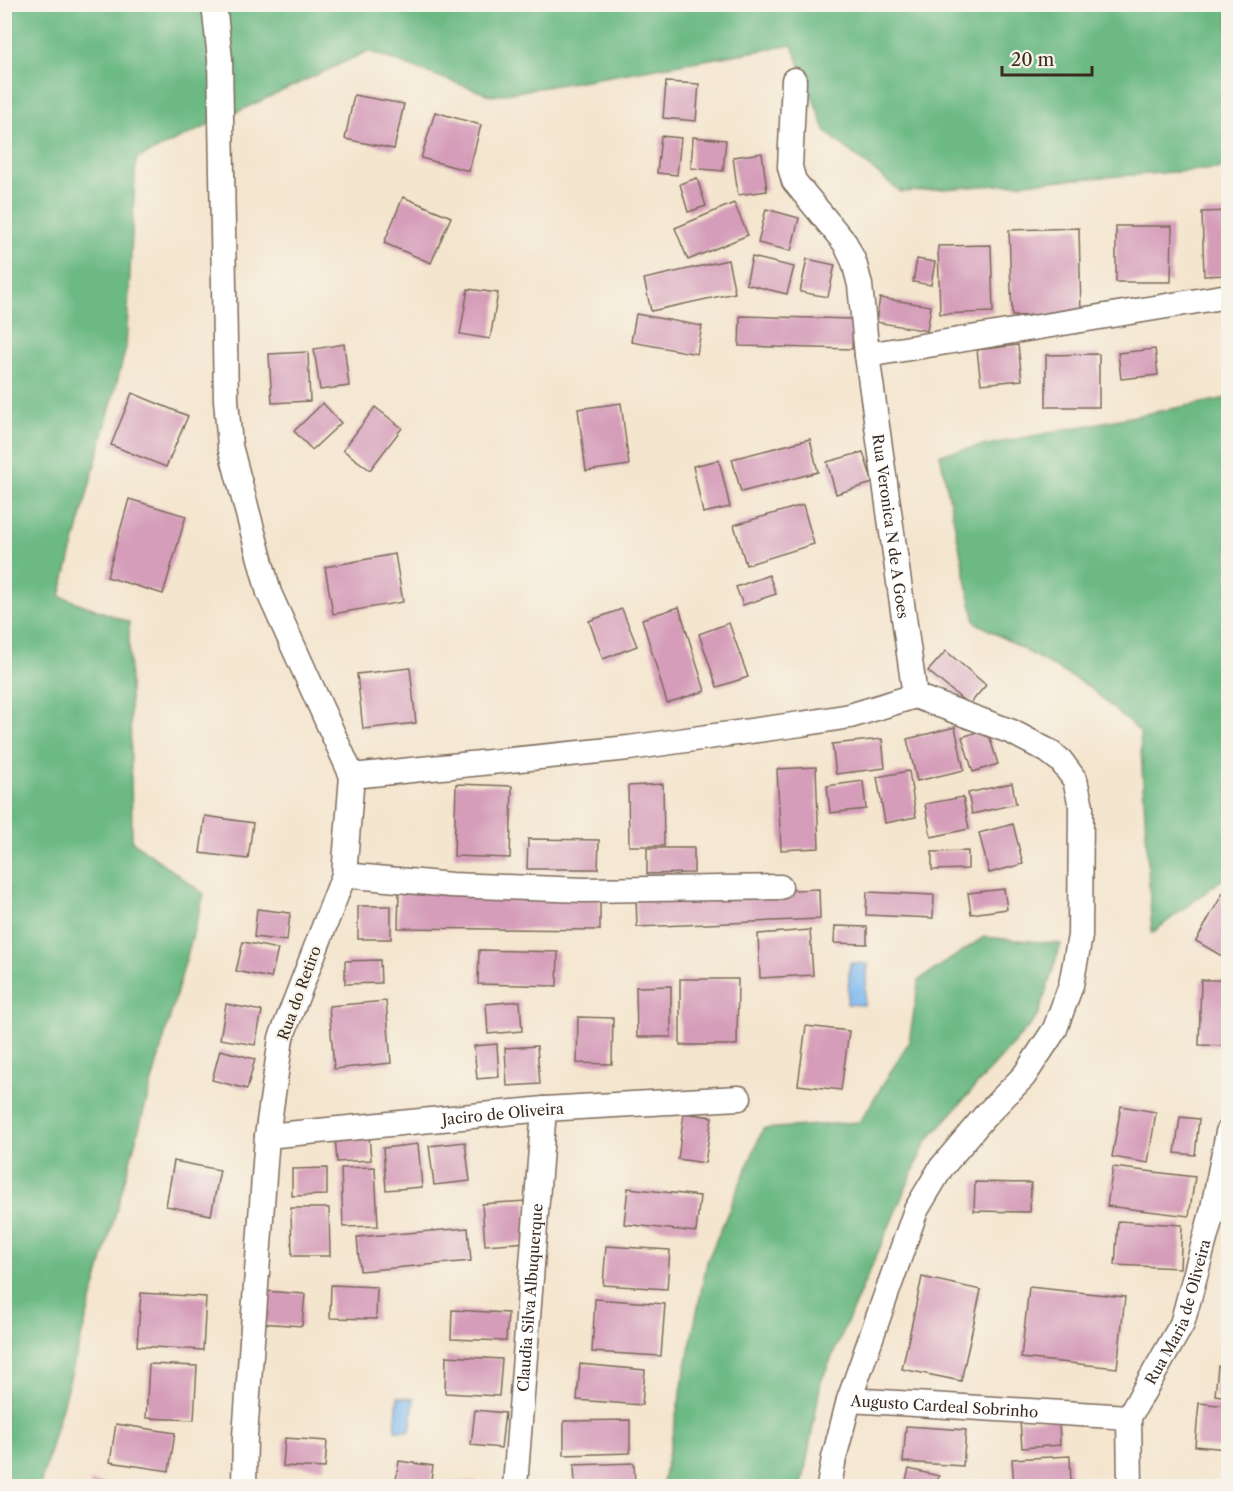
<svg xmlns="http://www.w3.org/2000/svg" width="1233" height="1491" font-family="'Libre Caslon Text',serif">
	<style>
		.forest { fill: #6cb984; stroke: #547251; stroke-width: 1.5 }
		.water { fill: #7eb9f0; stroke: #5c7287; stroke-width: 1.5 }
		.building { fill: #d59db9 }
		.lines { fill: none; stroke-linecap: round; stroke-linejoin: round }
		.street-casing { stroke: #7c6b5c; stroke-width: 27 }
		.street { stroke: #fff; stroke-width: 24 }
		.labels { text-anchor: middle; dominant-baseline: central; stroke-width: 4.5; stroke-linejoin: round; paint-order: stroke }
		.street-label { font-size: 15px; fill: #3b2a1e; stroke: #f7f3e8 }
	</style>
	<rect width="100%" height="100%" fill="#f7f3e8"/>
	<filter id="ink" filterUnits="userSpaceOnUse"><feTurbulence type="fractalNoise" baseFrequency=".0167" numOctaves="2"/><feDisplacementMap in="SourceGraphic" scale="12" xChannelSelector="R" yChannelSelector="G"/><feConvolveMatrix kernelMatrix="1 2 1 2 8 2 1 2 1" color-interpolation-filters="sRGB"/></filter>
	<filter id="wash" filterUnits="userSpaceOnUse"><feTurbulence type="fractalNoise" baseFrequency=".008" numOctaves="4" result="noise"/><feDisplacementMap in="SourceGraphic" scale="24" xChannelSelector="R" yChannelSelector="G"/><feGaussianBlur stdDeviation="1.35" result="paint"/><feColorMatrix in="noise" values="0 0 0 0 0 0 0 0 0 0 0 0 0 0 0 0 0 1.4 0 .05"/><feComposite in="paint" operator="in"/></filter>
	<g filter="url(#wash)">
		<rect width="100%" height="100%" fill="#f4e5ce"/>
		<g class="forest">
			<path d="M5,5H1228V168L901,192L826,132L792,45L492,96L368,51L136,159L126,348L60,596L129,622L132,841L204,894L40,1486H5Z"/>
			<path d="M1228,398V875L1152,933L1140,732L1088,686L975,622L940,454Z"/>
			<path d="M984,937L1061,944L1038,1016L926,1142L821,1382L802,1486H662L707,1262L763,1129L860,1122L909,1042L919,980Z"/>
		</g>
		<g class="water">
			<path d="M850,963L868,964L864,1005L847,1004Z"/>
			<path d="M398,1397L414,1399L410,1431L395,1430Z"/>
		</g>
		<g id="blocks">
			<g class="building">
				<path d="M666,82L699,84L696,121L663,118Z"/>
				<path d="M354,95L404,104L394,149L345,139Z"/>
				<path d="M435,112L481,125L469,171L421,158Z"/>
				<path d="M661,136L681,138L677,175L657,173Z"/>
				<path d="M693,137L726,140L723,171L691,168Z"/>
				<path d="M762,153L767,191L738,195L733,157Z"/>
				<path d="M697,178L706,206L688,212L680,184Z"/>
				<path d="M403,197L451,217L431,263L384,243Z"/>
				<path d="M734,203L748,235L688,260L675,228Z"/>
				<path d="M766,209L799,218L791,251L758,243Z"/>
				<path d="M1228,211V275L1204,276L1202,212Z"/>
				<path d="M1116,226H1172L1171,282H1116Z"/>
				<path d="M1079,228L1081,314L1012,316L1009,230Z"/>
				<path d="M991,245L993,312L940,314L938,246Z"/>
				<path d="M752,257L794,267L787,294L746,284Z"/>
				<path d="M807,259L835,265L828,297L800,292Z"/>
				<path d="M917,259L935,262L931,285L913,282Z"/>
				<path d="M728,260L735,293L651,311L644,279Z"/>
				<path d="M468,289L498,293L490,339L460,334Z"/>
				<path d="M880,298L931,306L927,331L876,322Z"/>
				<path d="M1224,308H1228V353H1226Z"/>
				<path d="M636,314L702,326L697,354L631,342Z"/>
				<path d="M740,316L853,319L852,349L739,346Z"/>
				<path d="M344,344L349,386L320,390L314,349Z"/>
				<path d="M1018,345L1022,380L981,384L977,350Z"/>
				<path d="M1155,349L1158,375L1121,379L1118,353Z"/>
				<path d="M308,352L310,401L272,403L269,354Z"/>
				<path d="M1099,354V407H1046V355Z"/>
				<path d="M132,393L188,416L166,467L111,445Z"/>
				<path d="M323,403L341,423L312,450L294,431Z"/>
				<path d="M621,403L629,465L586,471L578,409Z"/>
				<path d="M375,407L402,428L370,470L343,450Z"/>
				<path d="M810,439L818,472L741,492L732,459Z"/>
				<path d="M863,452L873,483L836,494L827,462Z"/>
				<path d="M719,460L730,507L703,513L693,466Z"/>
				<path d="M129,499L186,516L163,594L107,577Z"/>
				<path d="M803,505L814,544L746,565L734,525Z"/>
				<path d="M395,554L403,602L333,614L325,567Z"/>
				<path d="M769,575L776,594L743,605L736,587Z"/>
				<path d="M679,607L705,691L667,703L642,619Z"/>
				<path d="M622,609L637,646L603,659L589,621Z"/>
				<path d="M729,623L748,677L717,687L699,634Z"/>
				<path d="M946,651L986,685L969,705L928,671Z"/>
				<path d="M410,668L416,723L363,729L357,674Z"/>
				<path d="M955,727L964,770L917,781L907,739Z"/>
				<path d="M987,729L998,764L973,772L962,737Z"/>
				<path d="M882,739L885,768L836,774L832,744Z"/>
				<path d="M816,767L819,848L781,850L777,769Z"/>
				<path d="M909,771L916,817L885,823L877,777Z"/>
				<path d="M863,781L866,809L830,813L827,786Z"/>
				<path d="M1012,783L1016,804L972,814L968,793Z"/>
				<path d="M456,784L512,786L510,858L454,856Z"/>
				<path d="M663,784L664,846H629L628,786Z"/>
				<path d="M963,797L969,829L931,837L925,804Z"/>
				<path d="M205,816L253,823L248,859L200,853Z"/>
				<path d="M1013,824L1023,864L989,873L979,833Z"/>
				<path d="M528,839L599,840L598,869H527Z"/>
				<path d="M647,848H694V873L647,874Z"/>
				<path d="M968,851V869L932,870V852Z"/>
				<path d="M1228,884V952L1225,958L1196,941Z"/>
				<path d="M819,889L820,919L637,927L636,897Z"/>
				<path d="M1004,889L1007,909L971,914L968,893Z"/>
				<path d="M399,891L600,893V930L398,928Z"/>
				<path d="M867,892L934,895L933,918L866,915Z"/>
				<rect x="358" y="906" width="33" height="33"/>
				<path d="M257,909L290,913L287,941L254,937Z"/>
				<path d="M835,926L867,927V944L834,943Z"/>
				<path d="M810,930L813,975L760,978L758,934Z"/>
				<path d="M243,942L278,949L271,978L236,971Z"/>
				<path d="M479,950L558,952L557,986L478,984Z"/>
				<path d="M380,960L381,983L345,984V961Z"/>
				<path d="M680,979H738L737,1045H680Z"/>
				<path d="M1201,980H1228V1046L1199,1045Z"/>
				<path d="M671,986V1037H637L636,987Z"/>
				<path d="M386,1001L391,1063L334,1069L329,1006Z"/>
				<path d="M520,1001L522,1031L488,1034L486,1004Z"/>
				<path d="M226,1004L262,1011L255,1045L220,1039Z"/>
				<path d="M578,1017L613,1018L612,1064L577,1063Z"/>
				<path d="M806,1026L849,1031L841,1090L798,1085Z"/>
				<path d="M497,1044L499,1077L477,1079L474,1046Z"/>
				<path d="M537,1046L540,1084L507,1086L505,1048Z"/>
				<path d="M220,1050L255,1059L247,1089L212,1080Z"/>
				<path d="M1121,1106L1156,1112L1148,1163L1112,1157Z"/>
				<path d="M684,1113L712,1117L705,1163L678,1159Z"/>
				<path d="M1180,1117L1199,1119L1195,1155L1175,1153Z"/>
				<path d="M369,1135L371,1160L337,1162L335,1137Z"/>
				<path d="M465,1142L470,1181L434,1185L429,1146Z"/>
				<path d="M418,1144L422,1187L386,1190L383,1148Z"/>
				<path d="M174,1161L220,1170L211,1215L166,1206Z"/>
				<path d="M375,1167L378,1226L343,1227L341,1168Z"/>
				<path d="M1113,1167L1195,1177L1189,1216L1107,1206Z"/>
				<path d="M327,1168V1195L292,1196V1169Z"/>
				<path d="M975,1182L1031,1183L1030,1212L974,1211Z"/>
				<path d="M628,1188L700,1196L696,1232L624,1224Z"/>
				<path d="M526,1201L528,1242L485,1245L482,1204Z"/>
				<path d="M291,1208H329L330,1256H292Z"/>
				<path d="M1118,1221L1182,1225L1180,1268L1115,1265Z"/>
				<path d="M468,1228L471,1261L360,1271L357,1237Z"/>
				<path d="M606,1246L670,1250L667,1289L603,1285Z"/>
				<path d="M922,1277L981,1290L961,1381L902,1369Z"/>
				<path d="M331,1285L377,1287L376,1319L330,1318Z"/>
				<path d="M1029,1287L1125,1297L1117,1368L1021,1358Z"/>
				<path d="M263,1291L305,1294L302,1326L260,1323Z"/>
				<path d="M141,1293L206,1297L203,1350L137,1346Z"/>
				<path d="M595,1299L665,1304L661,1356L592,1352Z"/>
				<path d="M452,1310L508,1313L506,1341L451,1339Z"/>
				<path d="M446,1356L502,1359L499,1396L445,1393Z"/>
				<path d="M149,1364L197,1366L194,1420L146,1418Z"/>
				<path d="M580,1364L645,1370L642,1405L577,1400Z"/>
				<path d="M1218,1366L1228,1367V1397L1215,1395Z"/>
				<path d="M1199,1403L1228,1406L1227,1449L1195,1446Z"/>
				<path d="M475,1410L505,1413L501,1448L471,1445Z"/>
				<path d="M1059,1418L1060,1445L1022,1448L1020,1421Z"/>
				<path d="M630,1420V1453L564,1455V1421Z"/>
				<path d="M116,1424L175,1433L169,1471L110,1462Z"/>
				<path d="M906,1426L966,1430L963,1466L903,1462Z"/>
				<path d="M285,1438L327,1441L325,1468L283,1466Z"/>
				<path d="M1070,1456L1071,1486H1014L1012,1459Z"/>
				<path d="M399,1461L433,1466L430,1486H395Z"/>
				<path d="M634,1463L635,1486H575L574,1465Z"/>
				<path d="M909,1469L939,1476L936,1486H914L905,1484Z"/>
				<path d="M476,1481V1486H442V1483Z"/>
				<path d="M90,1482L128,1485V1486H90Z"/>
			</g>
		</g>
	</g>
	<g filter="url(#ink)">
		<use href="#blocks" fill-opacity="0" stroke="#7c6b5c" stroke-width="1.5"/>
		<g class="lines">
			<defs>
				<g id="street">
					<path d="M214,4L220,59L226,400L230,446L269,593L352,776L344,875L281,1038L267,1136L245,1436L244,1486"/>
					<path id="s1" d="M794,80L790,167L794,181L845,243L854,262L860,285L867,355L915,696"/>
					<path d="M867,355L1228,296"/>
					<path d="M352,776L629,748L801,724L850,716L915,696L1012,732L1048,751L1061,761L1075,780L1081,806L1080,936L1071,985L1055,1029L1024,1076L984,1117L941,1168L916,1210L849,1400"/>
					<path d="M344,875L451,885L584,890L780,887"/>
					<path id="s2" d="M267,1136L544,1109L739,1098"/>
					<path id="s3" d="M515,1486L544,1109"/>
					<path id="s4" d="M829,1486L834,1458L849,1400L1129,1417"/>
					<path id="s5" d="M1130,1486L1129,1417L1182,1324L1212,1213L1228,1132"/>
				</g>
			</defs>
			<use href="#street" class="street-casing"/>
			<use href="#street" class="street"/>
		</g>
	</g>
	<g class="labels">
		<g class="street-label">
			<text stroke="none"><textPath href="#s1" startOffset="470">Rua Veronica N de A Goes</textPath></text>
			<text transform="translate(299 993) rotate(-70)">Rua do Retiro</text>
			<text stroke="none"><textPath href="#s2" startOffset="237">Jaciro de Oliveira</textPath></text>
			<text stroke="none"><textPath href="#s3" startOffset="189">Claudia Silva Albuquerque</textPath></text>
			<text stroke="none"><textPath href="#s5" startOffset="186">Rua Maria de Oliveira</textPath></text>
			<text stroke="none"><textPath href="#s4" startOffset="184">Augusto Cardeal Sobrinho</textPath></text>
		</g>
	</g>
	<rect width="1233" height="1491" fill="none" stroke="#f7f3e8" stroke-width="24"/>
	<path d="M1002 66v9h90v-9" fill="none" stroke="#3b2a1e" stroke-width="3"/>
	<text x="1011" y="66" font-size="18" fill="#3b2a1e" stroke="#f7f3e8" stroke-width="4.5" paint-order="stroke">20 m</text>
</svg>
